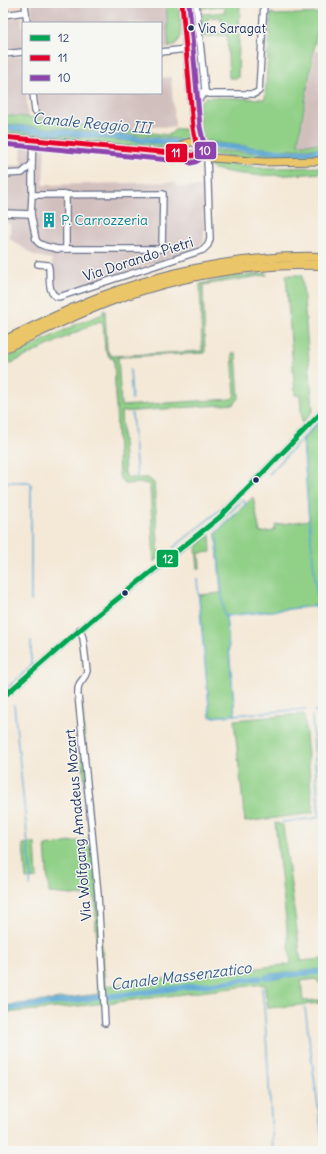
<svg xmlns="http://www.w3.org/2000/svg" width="326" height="1154" font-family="Delius,sans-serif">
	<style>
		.built { fill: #f6d2c4 }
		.industrial { fill: #d1bfbe }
		.green { fill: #90d087; stroke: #568072 }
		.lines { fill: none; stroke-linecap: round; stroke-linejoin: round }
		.stream { stroke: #5da9d5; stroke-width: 1.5 }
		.canal { stroke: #5da9d5; stroke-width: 5.5 }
		.minor-casing { stroke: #677088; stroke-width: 8 }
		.major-casing { stroke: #677088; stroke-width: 9 }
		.highway-casing { stroke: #677088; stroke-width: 10 }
		.minor { stroke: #fff; stroke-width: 5.5 }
		.major { stroke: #ebc669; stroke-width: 7 }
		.highway { stroke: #ebc669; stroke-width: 8 }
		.bus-1-casing { stroke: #f6f6f2; stroke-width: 8 }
		.bus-2-casing { stroke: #f6f6f2; stroke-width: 8 }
		.bus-3-casing { stroke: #f6f6f2; stroke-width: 8 }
		.bus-1 { stroke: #00a651; stroke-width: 5 }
		.bus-2 { stroke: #e4002b; stroke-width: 5 }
		.bus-3 { stroke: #8e44ad; stroke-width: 5 }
		.bus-dot { fill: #1b2f5e; stroke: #f6f6f2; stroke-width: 1.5 }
		.labels { text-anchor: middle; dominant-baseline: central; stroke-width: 3; stroke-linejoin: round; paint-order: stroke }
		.bus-label { font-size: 13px; fill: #1b2f5e; stroke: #f6f6f2; text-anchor: start }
		.culture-label { font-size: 14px; fill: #0d838f; stroke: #f6f6f2; text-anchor: start }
		.street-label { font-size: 14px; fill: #1b2f5e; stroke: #f6f6f2 }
		.water-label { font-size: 15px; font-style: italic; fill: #325a88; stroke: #f6f6f2 }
		.line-badge { stroke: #f6f6f2; stroke-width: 1.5 }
		.badge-label { font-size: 11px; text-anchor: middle; font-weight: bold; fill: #fff }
	</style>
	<rect width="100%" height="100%" fill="#f6f6f2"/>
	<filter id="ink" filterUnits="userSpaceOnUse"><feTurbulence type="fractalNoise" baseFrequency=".025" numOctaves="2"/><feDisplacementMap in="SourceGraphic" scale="8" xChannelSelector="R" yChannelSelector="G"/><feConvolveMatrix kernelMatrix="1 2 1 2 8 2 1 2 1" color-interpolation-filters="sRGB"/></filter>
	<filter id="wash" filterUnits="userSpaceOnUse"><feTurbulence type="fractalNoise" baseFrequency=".012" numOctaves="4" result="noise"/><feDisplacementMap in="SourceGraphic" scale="16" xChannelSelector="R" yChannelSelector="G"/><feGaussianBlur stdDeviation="0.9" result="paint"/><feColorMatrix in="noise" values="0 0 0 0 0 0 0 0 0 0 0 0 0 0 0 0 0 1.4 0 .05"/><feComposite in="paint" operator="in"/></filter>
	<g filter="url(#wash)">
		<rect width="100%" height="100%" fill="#f4e8d6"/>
		<path class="built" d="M3,3H21V11L3,13Z"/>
		<g class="industrial">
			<path d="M31,3H165L169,48L161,49V23H32Z"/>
			<path d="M22,17L23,48L3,51V19Z"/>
			<path d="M315,51H323V143L299,144Z"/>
			<path d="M23,56V93H26L28,117L3,115V58Z"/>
			<path d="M171,77L175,127L134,126V131L74,124V121L39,118L37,93H161V78Z"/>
			<path d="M22,143L45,145L43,185L176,182V186L204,187V242L196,249L70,291L55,294L53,290L52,259L35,256L10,239V225L6,222H3V166L21,165Z"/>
		</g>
		<g class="green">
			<path d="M166,3H178C179,11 182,29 181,36C179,42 174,46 169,48Z"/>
			<path d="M201,3H240L238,78H229L227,35L204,37L203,27H208L209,33L222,32V26L226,25V22H221V17L207,18L208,24H203L202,14L225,12L224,6L202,8Z"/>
			<path d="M271,13L276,15L320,13L298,144H323V148L280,150L210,142L209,141L202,140L198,104L206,97L265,99Z"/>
			<path d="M3,115L74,121V124L169,135L176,129H185L187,133L184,140L181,141L178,139L3,124Z"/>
			<path d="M3,130L171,145L175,147L170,151L3,135Z"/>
			<path d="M209,150L286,155L323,154V159L270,160L213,155Z"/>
			<path d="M210,162L270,168L323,167V173C287,175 248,179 212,168L209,164Z"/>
			<path d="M266,273L267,275L203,285L205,353L118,357L121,406L231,399L235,395L232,353H236L239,398L234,404L121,412L125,474L129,478H148L154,483L159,558L154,562L150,486L145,483L125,484L121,480L119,475L114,359L110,358L105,349L103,323L100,321L3,367V360L79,323L103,314V311L105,310L107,350L111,356L202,351L200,284L237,276Z"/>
			<path d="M286,275H302L313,411L302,423L300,395H295Z"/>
			<path d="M323,418V597L317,598L316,606L226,616L235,715L212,717L210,716L199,595L221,593L216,533L253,497L260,533L274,531L276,525L309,520L303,440Z"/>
			<path d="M210,535L211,552L199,553L200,568L198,569L196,547Z"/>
			<path d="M82,706L105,986L291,964L275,823L283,825L301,961L323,959V969L270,974L267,976V977L270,979L323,973V984L319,983L316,979L301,981L303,1001L321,1000V1003L268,1008L264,984C177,995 90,1006 3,1013V1006L99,994L95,897L49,893L45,846L90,839L77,707Z"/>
			<path d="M304,714L313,812L306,814L245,822L234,720Z"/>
			<path d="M35,843L37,878L26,879L23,844Z"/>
		</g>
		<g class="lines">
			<g class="stream">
				<path d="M130,370L132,399"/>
				<path d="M132,414L137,476"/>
				<path d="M269,474L323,417"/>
				<path d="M3,482H29L31,484V601"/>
				<path d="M213,528L243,500L246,504L216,533L224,614L226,616L235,715"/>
				<path d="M173,548L221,509"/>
				<path d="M159,559L170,550"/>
				<path d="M154,574L193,545"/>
				<path d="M197,579L210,716L212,717L232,715"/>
				<path d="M226,616L316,606L317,598L309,520L303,438"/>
				<path d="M31,666V641"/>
				<path d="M3,691L34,664"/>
				<path d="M14,705L31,875L30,886"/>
				<path d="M314,711L323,712"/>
				<path d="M233,715L306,709"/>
				<path d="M282,822L316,818L319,816L312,716"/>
				<path d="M262,988L265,1019L273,1151"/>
				<path d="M305,1008L323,1144"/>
			</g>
			<g class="canal">
				<path d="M3,127L180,143"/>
				<path d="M207,145L292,153L323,151"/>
				<path d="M266,977L317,972"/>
				<path d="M105,997L260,978"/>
				<path d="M3,1009L102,997"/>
			</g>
		</g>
	</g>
	<g filter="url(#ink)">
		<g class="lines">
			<defs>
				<g id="minor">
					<path d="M25,3L27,23"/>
					<path d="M182,3L193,128L196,143"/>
					<path d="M196,3L205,90V93L210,94H254L259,91L264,3"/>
					<path d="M3,15L26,12"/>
					<path d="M161,52L186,49"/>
					<path d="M3,54L23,52"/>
					<path d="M190,90L195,94L203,92L205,93"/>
					<path d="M33,93L35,111"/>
					<path d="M193,110L196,102L205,93"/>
					<path d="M32,164V195"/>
					<path d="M3,174L22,173L32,164L33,139"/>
					<path d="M163,194L162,249H57C51,247 40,247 36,240L31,214L32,195Z"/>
					<path d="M3,213L31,214"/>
					<path d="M66,249V194"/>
					<path d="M38,264L48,265L49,268C50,277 47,296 59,297L203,250L208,245L210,239L207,157"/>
					<path d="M80,629L83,638L87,671C84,683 77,679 78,695L93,842L98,894L105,1023"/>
					<path d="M3,697L96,616L179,550L220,517L323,411"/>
				</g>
				<g id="major">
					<path d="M3,137L171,153H186L192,156L195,154L212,158L264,162L323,161"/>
					<path d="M171,153C179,148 188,139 196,143L199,148L209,157"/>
				</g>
				<g id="highway">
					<path d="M3,341C35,326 67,310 100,297C171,270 247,255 323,257"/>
					<path d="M3,349C38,333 72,316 108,302C176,276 250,263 323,265"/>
				</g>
			</defs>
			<use href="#minor" class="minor-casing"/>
			<use href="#major" class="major-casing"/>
			<use href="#highway" class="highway-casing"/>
			<use href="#minor" class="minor"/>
			<use href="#major" class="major"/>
			<use href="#highway" class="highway"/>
			<defs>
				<path id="bus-1" d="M3,697L96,616L220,517L323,411"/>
				<path id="bus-2" d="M3,137L171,153H186L192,156L197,153L199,148L196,143L193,128L182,3"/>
				<path id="bus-3" d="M3,144L170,160H184L191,163C200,162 204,156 206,148L203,140L200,127L189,3"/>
			</defs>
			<use href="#bus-1" class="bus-1-casing"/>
			<use href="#bus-2" class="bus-2-casing"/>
			<use href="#bus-3" class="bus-3-casing"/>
			<use href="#bus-1" class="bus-1"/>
			<use href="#bus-2" class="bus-2"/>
			<use href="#bus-3" class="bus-3"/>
		</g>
	</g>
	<defs>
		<symbol id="building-bare" viewBox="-9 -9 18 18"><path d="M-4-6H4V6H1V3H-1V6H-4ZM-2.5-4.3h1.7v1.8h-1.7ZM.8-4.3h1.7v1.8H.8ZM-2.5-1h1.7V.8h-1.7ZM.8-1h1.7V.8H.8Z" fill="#0f9aa8" stroke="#f6f6f2" stroke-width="2.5" paint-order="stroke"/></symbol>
	</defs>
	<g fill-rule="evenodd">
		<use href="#building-bare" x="38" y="209" width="22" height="22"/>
	</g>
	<g class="bus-dot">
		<circle cx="191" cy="28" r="3.5"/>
		<circle cx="256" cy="480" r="3.5"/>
		<circle cx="125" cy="593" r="3.5"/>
	</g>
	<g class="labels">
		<g class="bus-label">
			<text x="198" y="28">Via Saragat</text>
		</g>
		<g class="culture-label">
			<text x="61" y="220">P. Carrozzeria</text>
		</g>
		<g class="street-label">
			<text transform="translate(138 259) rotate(-18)">Via Dorando Pietri</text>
			<text transform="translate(78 825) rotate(-95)">Via Wolfgang Amadeus Mozart</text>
		</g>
		<g class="water-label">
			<text transform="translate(92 123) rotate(5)">Canale Reggio III</text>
			<text transform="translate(181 976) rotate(-7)">Canale Massenzatico</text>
		</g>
	</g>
	<g class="line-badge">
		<rect x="194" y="141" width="23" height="19" rx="4" fill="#8e44ad"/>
		<rect x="165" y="143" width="23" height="20" rx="4" fill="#e4002b"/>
		<rect x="156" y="549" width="23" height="19" rx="4" fill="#00a651"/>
	</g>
	<g class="badge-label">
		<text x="205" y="155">10</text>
		<text x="176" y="157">11</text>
		<text x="168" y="563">12</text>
	</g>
	<rect width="326" height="1154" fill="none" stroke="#f6f6f2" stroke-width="16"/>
	<rect x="22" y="22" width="140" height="72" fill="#f6f6f2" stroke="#9ea6b7"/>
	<rect x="30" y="35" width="20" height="6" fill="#00a651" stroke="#9ea6b7"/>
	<text x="58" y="42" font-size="12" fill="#1b2f5e">12</text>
	<rect x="30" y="55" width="20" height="6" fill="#e4002b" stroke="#9ea6b7"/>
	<text x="58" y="62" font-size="12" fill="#1b2f5e">11</text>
	<rect x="30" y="75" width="20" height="6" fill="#8e44ad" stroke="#9ea6b7"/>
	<text x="58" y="82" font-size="12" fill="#1b2f5e">10</text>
</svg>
